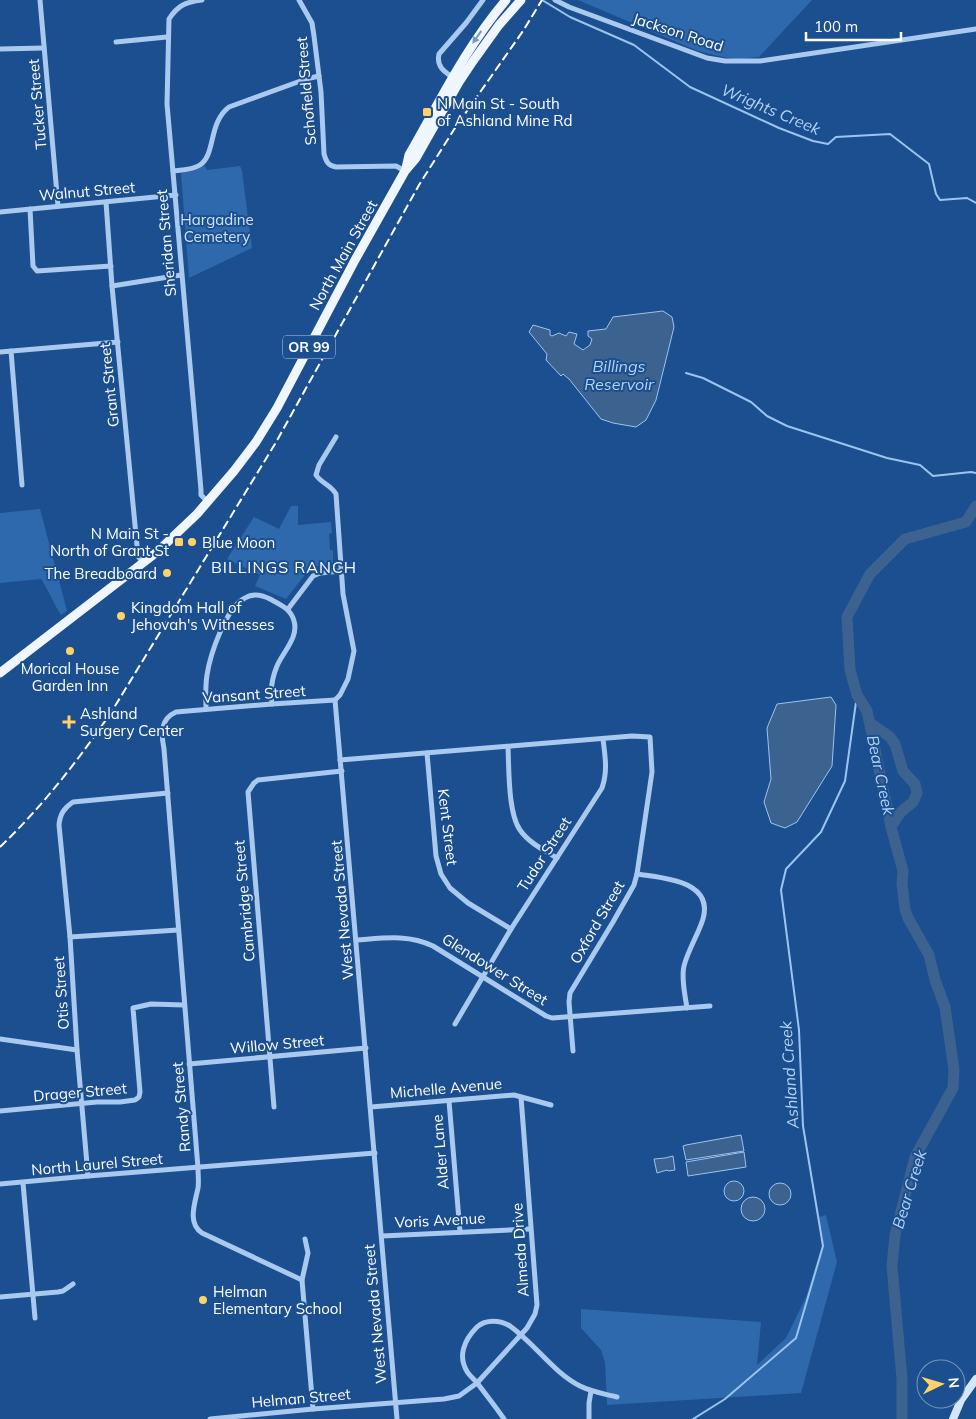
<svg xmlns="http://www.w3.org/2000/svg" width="976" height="1419" font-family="Mulish,sans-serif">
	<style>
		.green { fill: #2e69ad }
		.water { fill: #3c6290; stroke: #9cc4f0 }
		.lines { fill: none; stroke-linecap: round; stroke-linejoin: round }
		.stream { stroke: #9cc4f0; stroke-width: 2 }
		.river { stroke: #3c6290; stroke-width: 11 }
		.street { stroke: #a9c9ee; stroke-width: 5 }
		.secondary { stroke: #d6e6fa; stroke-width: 8 }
		.primary { stroke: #f0f6ff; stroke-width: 9 }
		.rail { stroke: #fff; stroke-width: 2; stroke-dasharray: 9 4; stroke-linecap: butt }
		.oneway { fill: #7b9ac1 }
		.poi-dot { fill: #ffd166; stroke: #1b4f8f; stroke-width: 2 }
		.labels { text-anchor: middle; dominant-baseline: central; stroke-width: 4; stroke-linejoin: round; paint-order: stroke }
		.shield { fill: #1b4f8f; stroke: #bbcadd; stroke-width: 1 }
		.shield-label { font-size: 14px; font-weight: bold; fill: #fff }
		.street-label { font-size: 15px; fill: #fff; stroke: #1b4f8f }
		.poi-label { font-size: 15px; fill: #fff; stroke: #1b4f8f; text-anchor: start }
		.park-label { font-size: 15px; fill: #cfe3fa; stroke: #1b4f8f }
		.water-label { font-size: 16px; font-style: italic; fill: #b5d3f5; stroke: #1b4f8f }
		.neighbourhood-label { font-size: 16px; letter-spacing: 1px; fill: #fff; stroke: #1b4f8f }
	</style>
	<rect width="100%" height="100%" fill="#1b4f8f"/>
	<g class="green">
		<path d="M578,0H812L759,57L737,59L723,57L698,51Z"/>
		<path d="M205,166L207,170L240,166L242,171L252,248L189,278L181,173Z"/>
		<path d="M291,506H298V525L331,522L332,533L329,534L330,550H333V563L314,567L308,571L286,599L255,586L260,575L227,559L254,517L279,529Z"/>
		<path d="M40,509L67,611L61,615C53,603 49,591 41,579L0,583V513Z"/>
		<path d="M826,1215L837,1262L801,1393L607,1405L605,1362L601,1350L581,1328V1309L761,1322L757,1365L786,1338L806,1297L822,1246L819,1217Z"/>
	</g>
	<g class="water">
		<path d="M663,311L672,317L674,327L656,400L646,420L636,427L613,423L601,419L569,379L563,374L561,376L546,360L547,354L529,332L533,325L550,330V335L552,336L559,333L566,336L569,332L577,334L574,344L583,350L590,345L592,339L588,336V331L606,329L613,317Z"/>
		<path d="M831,697L836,705L832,766L797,822L785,828L771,823L764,802L771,779L767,728L777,704Z"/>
		<path d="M741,1135L744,1151L686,1160L683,1146L686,1145Z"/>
		<path d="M744,1152L746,1167L688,1176L686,1162Z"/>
		<path d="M673,1156L675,1170L668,1171L667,1170L657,1173L654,1159L665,1158Z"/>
		<circle cx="734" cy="1191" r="10"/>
		<circle cx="780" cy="1194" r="11"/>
		<circle cx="753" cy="1209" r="12"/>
	</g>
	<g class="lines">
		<g class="stream">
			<path d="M542,0L570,17L634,45L690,87L779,128L813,141L828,144L836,137L890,134L929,164L936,194L940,200L967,198L976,203"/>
			<path d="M686,373L703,378L751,402L767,416L787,426L887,458L920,465L933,476L971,472L976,473"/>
			<path d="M693,1419L725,1399L796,1338L823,1246L803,1126L799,1030L781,890L786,869L821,832L845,781L857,695"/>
		</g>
		<g class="river">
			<path d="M870,723L890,737L895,744L903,771L915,784L917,793L913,802L901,812L891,827"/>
			<path d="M902,1419V1379L892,1266L895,1235L915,1157L953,1088L954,1070L945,1007L935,980L929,955L908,918L905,909L902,884L903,871L891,827L867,711L857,695L850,670L847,617L870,574L905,539L966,522L976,506"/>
		</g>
		<g class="street">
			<path d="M40,0L58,206"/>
			<path d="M202,0C186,2 178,5 169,19L167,104L201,490V495L208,502"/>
			<path d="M299,0L312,23L314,36L321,92L324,154C326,161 328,166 336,167L396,166L405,171"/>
			<path d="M555,0L569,7L707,58L725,61H760L976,29"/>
			<path d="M116,42L167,37"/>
			<path d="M0,49L44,48"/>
			<path d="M455,79C445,72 436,67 439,54L466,23L483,0"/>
			<path d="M173,171C182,170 192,170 200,165C216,154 208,123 229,107L306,79L319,76"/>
			<path d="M106,202L112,286L138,556L143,563"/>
			<path d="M30,209L33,266L37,271L111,266"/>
			<path d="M0,212L176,195"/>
			<path d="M112,286L181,275"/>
			<path d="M11,351L22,485"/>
			<path d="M0,352L118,342"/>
			<path d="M336,437L319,465L316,475C321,483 331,485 336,494L343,594L354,651L348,679L340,695L335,700L397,1419"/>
			<path d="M288,609L313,576L320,573L341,571"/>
			<path d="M206,709C206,698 205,687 207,675C210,655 226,607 245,598C253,593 262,595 270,599C281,605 291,609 294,621C299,637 283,652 277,666C272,678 270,692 272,704"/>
			<path d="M508,747C509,768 508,813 520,830C529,843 544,850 557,858"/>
			<path d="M427,753L436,856L441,874L450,888L468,903L511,929"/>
			<path d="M340,760L632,736L650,737L652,772L637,874L634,885L613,922L570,993L569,1002L573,1051"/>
			<path d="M637,874C662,878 714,880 703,919C698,935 688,950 684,966C681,978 685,995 687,1008"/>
			<path d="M70,937L178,930"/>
			<path d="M357,940C384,938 408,934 433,946L546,1016L552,1018L710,1006"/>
			<path d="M455,1024L511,929L602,788C608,771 605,756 603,739"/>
			<path d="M0,1039L77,1050"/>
			<path d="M189,1064L366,1048"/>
			<path d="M449,1101L460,1232"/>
			<path d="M274,1107L248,792L254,783L258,780L342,771"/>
			<path d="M371,1107L514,1095L551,1105"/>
			<path d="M0,1111L97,1102H120L135,1100L139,1097L140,1092L133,1008L151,1004L184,1005"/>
			<path d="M88,1176L77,1050L70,937L59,825C60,814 64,808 73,802L168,793"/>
			<path d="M23,1183L35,1318"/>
			<path d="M0,1184L88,1176L375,1153"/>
			<path d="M382,1236L530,1229"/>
			<path d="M302,1280L308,1253L305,1239"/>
			<path d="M0,1297L58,1292L63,1291L73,1284"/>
			<path d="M313,1409L302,1280L202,1233C187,1223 195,1203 198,1188C199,1182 198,1175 198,1168L164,749C161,734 160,719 176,712L272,704L335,700"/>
			<path d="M210,1419L313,1409L444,1399L459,1396L477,1383L527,1328L535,1314L537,1305L521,1097"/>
			<path d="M504,1419C496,1407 487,1396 478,1384C475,1380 471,1377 468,1373C457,1357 464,1340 477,1327C486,1319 500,1320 510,1326C535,1344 553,1372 580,1386C592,1392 605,1394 617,1397"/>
			<path d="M589,1419V1403L591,1391"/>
		</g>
		<path class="secondary" d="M953,1419L961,1400L976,1379"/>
		<g class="primary">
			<path d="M406,168L409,155C440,101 466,47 506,0"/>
			<path d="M0,673L157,552L197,514L234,471L256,442L277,408L355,260L405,171L416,158L459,82L471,64L499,25L521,0"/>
		</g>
		<path class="rail" d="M0,847C42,807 80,758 112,711L275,444L419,185L455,128L523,31L542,0"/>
	</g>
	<defs><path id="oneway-solid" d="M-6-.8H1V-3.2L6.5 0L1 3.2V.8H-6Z" transform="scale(1.25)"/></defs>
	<use class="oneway" href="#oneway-solid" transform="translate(477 37) rotate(125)"/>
	<g class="poi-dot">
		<rect x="422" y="107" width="10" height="10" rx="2.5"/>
		<rect x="174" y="537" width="10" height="10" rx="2.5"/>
		<circle cx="192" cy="542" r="5"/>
		<circle cx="167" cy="573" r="5"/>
		<circle cx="121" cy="616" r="5"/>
		<circle cx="70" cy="651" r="5"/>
		<path d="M66.5 714.5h5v5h5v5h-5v5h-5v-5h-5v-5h5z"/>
		<circle cx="203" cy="1300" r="5"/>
	</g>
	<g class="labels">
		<rect class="shield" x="283" y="335.5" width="52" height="23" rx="4"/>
		<g class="shield-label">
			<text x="309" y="347">OR 99</text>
		</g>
		<g class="street-label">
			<text transform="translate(678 32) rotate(18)">Jackson Road</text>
			<text transform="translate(306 91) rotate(-95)">Schofield Street</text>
			<text transform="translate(37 104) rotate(-95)">Tucker Street</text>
			<text transform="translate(87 191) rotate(-5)">Walnut Street</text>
			<text transform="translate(166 243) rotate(-95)">Sheridan Street</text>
			<text transform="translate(343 255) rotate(-61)">North Main Street</text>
			<text transform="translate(109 385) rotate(-96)">Grant Street</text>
			<text transform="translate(254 694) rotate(-4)">Vansant Street</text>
			<text transform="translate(448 827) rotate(83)">Kent Street</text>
			<text transform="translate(544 854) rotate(-57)">Tudor Street</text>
			<text transform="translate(244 901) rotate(-95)">Cambridge Street</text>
			<text transform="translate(342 910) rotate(-95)">West Nevada Street</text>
			<text transform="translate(597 922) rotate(-60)">Oxford Street</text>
			<text transform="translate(495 969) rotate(32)">Glendower Street</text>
			<text transform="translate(61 993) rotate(-94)">Otis Street</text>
			<text transform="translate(277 1044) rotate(-5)">Willow Street</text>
			<text transform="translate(446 1088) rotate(-5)">Michelle Avenue</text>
			<text transform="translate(80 1092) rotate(-5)">Drager Street</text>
			<text transform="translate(181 1107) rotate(-95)">Randy Street</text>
			<text transform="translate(440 1152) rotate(-95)">Alder Lane</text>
			<text transform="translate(97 1164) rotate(-5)">North Laurel Street</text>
			<text transform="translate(440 1220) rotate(-3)">Voris Avenue</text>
			<text transform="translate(520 1250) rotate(-94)">Almeda Drive</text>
			<text transform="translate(375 1314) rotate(-95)">West Nevada Street</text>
			<text transform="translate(301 1398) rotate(-5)">Helman Street</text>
		</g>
		<g class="poi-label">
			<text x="437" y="103">N Main St - South<tspan x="437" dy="17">of Ashland Mine Rd</tspan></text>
			<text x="169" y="533" text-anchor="end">N Main St -<tspan x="169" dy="17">North of Grant St</tspan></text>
			<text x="202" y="542">Blue Moon</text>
			<text x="157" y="573" text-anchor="end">The Breadboard</text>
			<text x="131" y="607">Kingdom Hall of<tspan x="131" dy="17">Jehovah's Witnesses</tspan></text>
			<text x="70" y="668" text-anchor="middle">Morical House<tspan x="70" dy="17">Garden Inn</tspan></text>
			<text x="80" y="713">Ashland<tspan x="80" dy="17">Surgery Center</tspan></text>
			<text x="213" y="1291">Helman<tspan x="213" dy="17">Elementary School</tspan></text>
		</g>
		<g class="park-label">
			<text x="217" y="219">Hargadine<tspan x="217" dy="17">Cemetery</tspan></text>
		</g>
		<g class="water-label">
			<text transform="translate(771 109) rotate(23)">Wrights Creek</text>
			<text x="619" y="366">Billings<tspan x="619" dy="18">Reservoir</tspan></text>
			<text transform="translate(881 775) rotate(78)">Bear Creek</text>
			<text transform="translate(789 1075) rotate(-94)">Ashland Creek</text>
			<text transform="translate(909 1189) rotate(-73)">Bear Creek</text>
		</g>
		<g class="neighbourhood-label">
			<text x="284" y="567">BILLINGS RANCH</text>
		</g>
	</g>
	<g transform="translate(941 1384) rotate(85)"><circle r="24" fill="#1b4f8f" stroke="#7695bc"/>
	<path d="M0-4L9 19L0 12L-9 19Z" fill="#ffd166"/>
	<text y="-8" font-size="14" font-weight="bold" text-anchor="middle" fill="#ffffff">N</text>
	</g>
	<path d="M806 32v8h95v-8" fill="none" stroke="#ffffff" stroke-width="2.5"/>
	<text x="814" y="32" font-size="15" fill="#ffffff" stroke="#1b4f8f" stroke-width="4" paint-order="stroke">100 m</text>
</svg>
